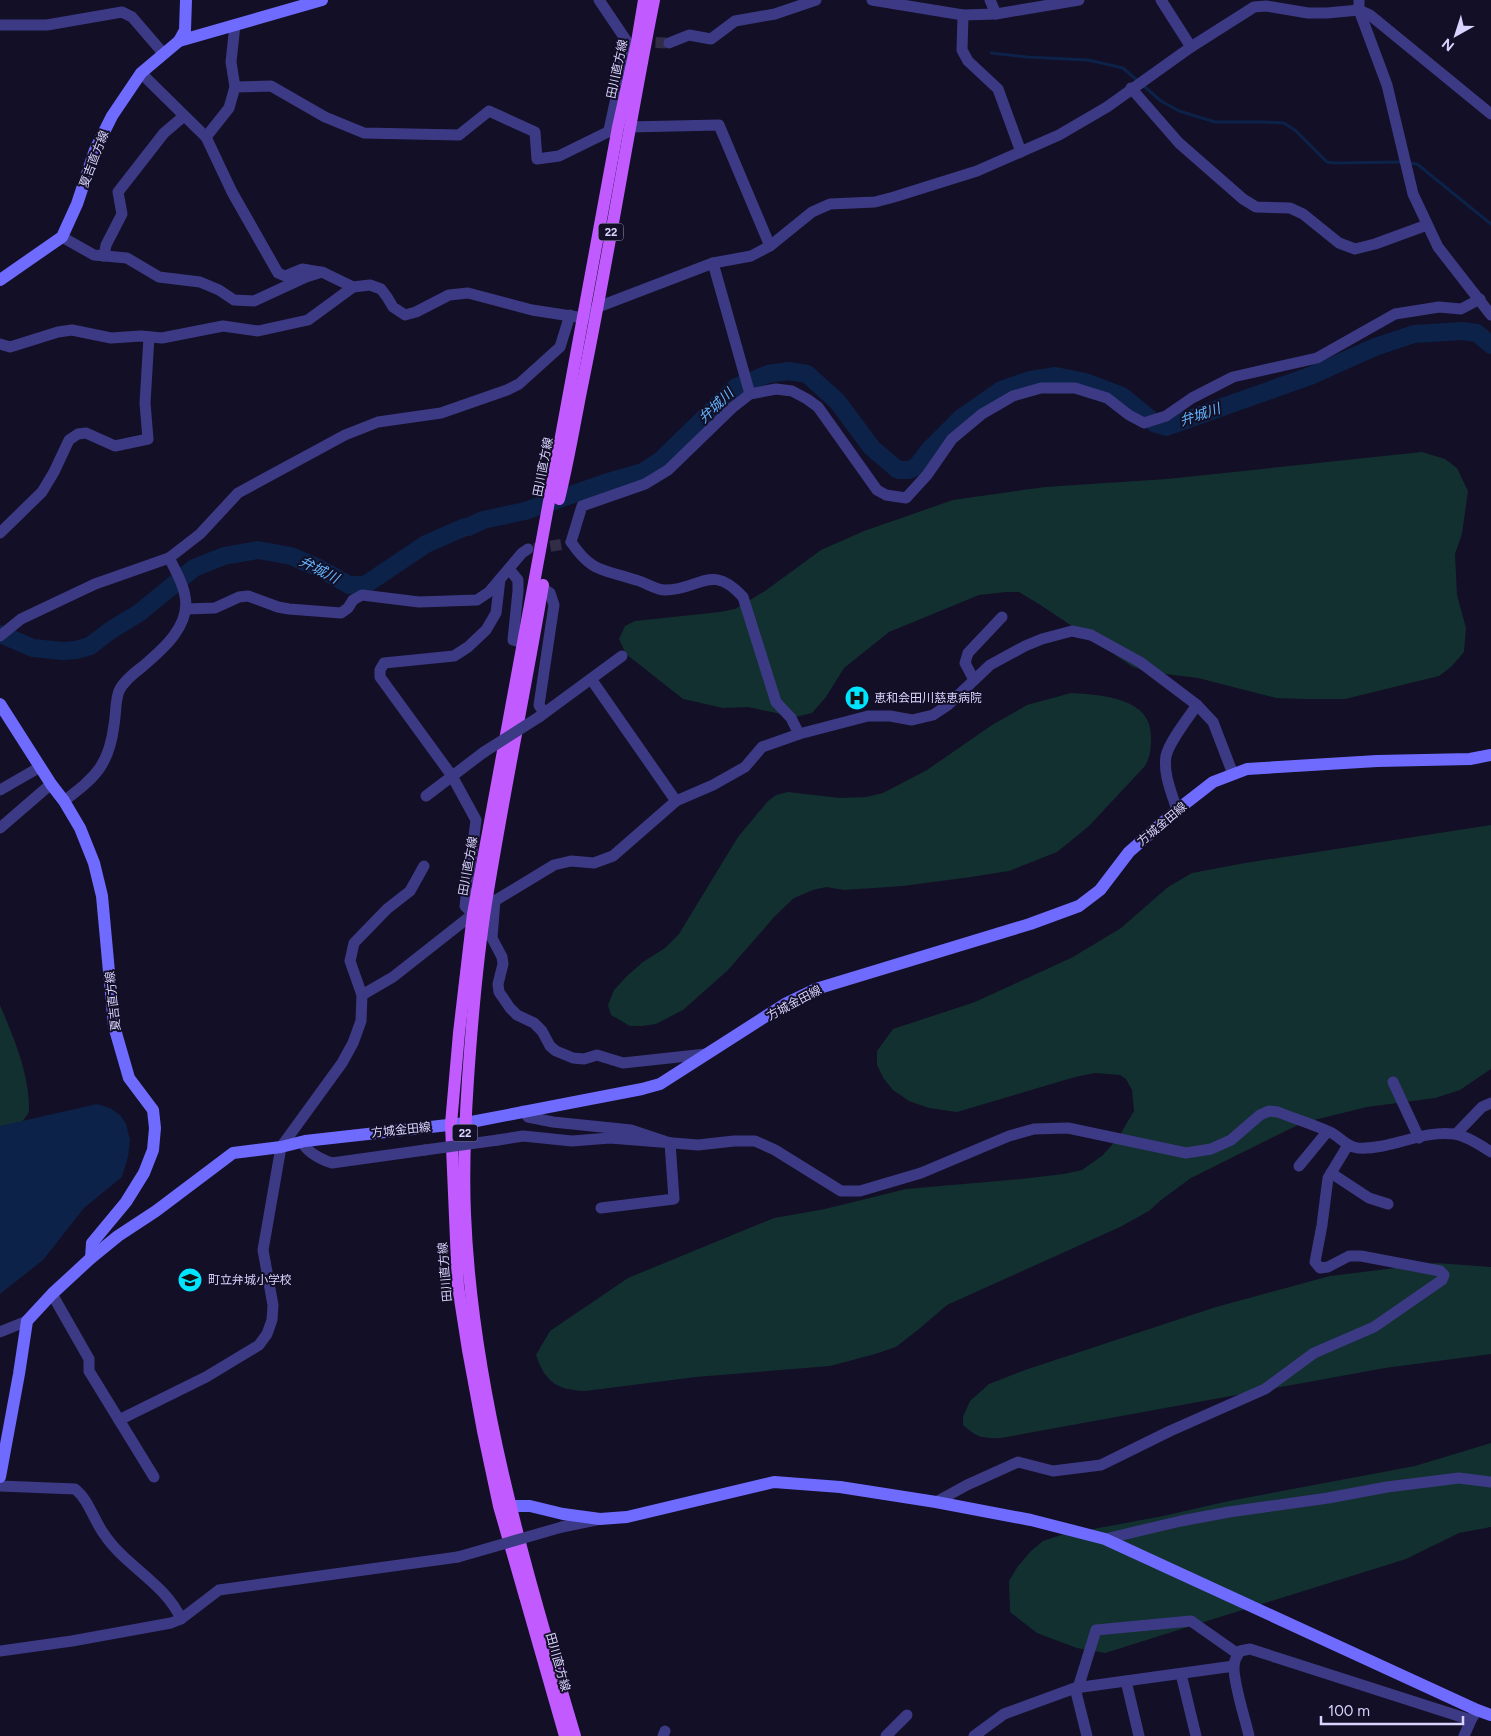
<svg xmlns="http://www.w3.org/2000/svg" width="1491" height="1736" font-family="Figtree,'Noto Sans JP',sans-serif">
	<style>
		.green { fill: #12302f }
		.water { fill: #0c2248 }
		.lines { fill: none; stroke-linecap: round; stroke-linejoin: round }
		.stream { stroke: #0c2248; stroke-width: 3 }
		.river { stroke: #0c2248; stroke-width: 18 }
		.street-tunnel { stroke: #312d47; stroke-width: 11; stroke-dasharray: 11 5.5; stroke-linecap: butt }
		.street { stroke: #3d3a85; stroke-width: 11 }
		.secondary { stroke: #6f6bff; stroke-width: 12 }
		.primary { stroke: #c25bff; stroke-width: 12 }
		.street-bridge { stroke: #3d3a85; stroke-width: 11 }
		.labels { text-anchor: middle; dominant-baseline: central; stroke-width: 4; stroke-linejoin: round; paint-order: stroke }
		.shield { fill: #130f26; stroke: #9e99be; stroke-width: 1 }
		.shield-label { font-size: 11px; font-weight: bold; fill: #d9d4ff }
		.street-label { font-size: 12px; fill: #d9d4ff; stroke: #130f26 }
		.poi-label { font-size: 12px; fill: #d9d4ff; stroke: #130f26; text-anchor: start }
		.water-label { font-size: 14px; font-style: italic; fill: #62b6ff; stroke: #130f26 }
	</style>
	<rect width="100%" height="100%" fill="#130f26"/>
	<g class="green">
		<path d="M1422,452L1445,459L1457,468L1468,491L1462,534L1455,554L1457,595L1466,628L1464,652L1451,667L1439,676L1345,699H1304L1276,698L1198,678L1150,672L1133,667L1042,606L1019,592H1006L979,595L889,632L844,668L826,697L812,713L795,717L748,707L723,708L683,699L626,654L619,639L625,626L635,621L720,612L735,609L765,591L821,550L864,531L953,500L1045,487L1167,479Z"/>
		<path d="M1071,693C1100,695 1151,697 1151,736C1151,748 1151,755 1145,766L1089,826L1057,852L1009,871L971,877L903,886L844,890L826,887L813,890L794,898L775,916L728,970L683,1010L656,1024L642,1026H630L611,1015L608,1005L614,990L628,975L643,962L665,948L679,934L738,837L768,801L776,795L788,792L840,798L866,797L883,793L927,770L992,725L1027,705Z"/>
		<path d="M1491,825V1069L1460,1090L1435,1098L1367,1107L1302,1123L1191,1178L1161,1200L1149,1211L1120,1227L947,1305L919,1329L896,1347L875,1354L830,1366L696,1377L585,1391C557,1390 545,1382 536,1355L550,1331L628,1278L774,1218L825,1209L906,1189L1021,1179L1064,1174L1082,1170L1103,1155L1118,1138L1134,1111L1132,1090L1126,1079L1120,1075L1095,1073L1075,1077L957,1112L929,1108L909,1101L893,1090L884,1079L877,1065V1051L893,1029L975,1002L1073,957L1121,928L1168,887L1192,873L1245,863Z"/>
		<path d="M0,1005C14,1039 30,1074 29,1112L0,1153Z"/>
		<path d="M1436,1263L1491,1267V1354L1385,1368L1001,1438C981,1438 978,1438 963,1425V1417L970,1401L989,1384L1028,1369L1216,1307L1330,1276Z"/>
		<path d="M1491,1443V1527L1459,1533L1406,1559L1105,1653L1077,1648L1037,1633L1010,1612L1009,1581L1018,1566L1031,1551L1043,1541L1061,1535L1163,1516L1229,1501L1415,1466Z"/>
	</g>
	<path class="water" d="M97,1104L110,1108L121,1116L126,1124L130,1140L128,1157L122,1177L84,1208L43,1260L0,1294V1126Z"/>
	<g class="lines">
		<g class="stream">
			<path d="M991,53L1027,57L1088,60L1123,68L1161,101L1179,111L1215,122H1263L1284,123L1296,131L1327,162L1336,163L1402,162"/>
			<path d="M1408,163L1417,164L1491,224"/>
		</g>
		<path class="river" d="M0,634L33,648L63,651L76,650L90,646L111,630L139,613L194,568L224,556L258,550L291,556L321,569L349,585H365L426,544L465,527H468L483,520L525,511L605,483L643,472L661,460L736,387L768,374L789,371L807,374L837,401L872,448L898,470H909L916,467L930,449L961,418L1001,390L1030,380L1056,376L1085,382L1122,396L1156,424L1166,427L1310,376L1375,347L1414,334L1462,331L1477,333L1491,345"/>
		<g class="street-tunnel">
			<path d="M639,42L669,43"/>
			<path d="M534,549L564,544"/>
		</g>
		<g class="street">
			<path d="M599,0L628,43L609,130"/>
			<path d="M872,0L963,15L996,14L1079,0"/>
			<path d="M990,0L996,14"/>
			<path d="M1161,0L1191,47"/>
			<path d="M1359,0V10L1387,85L1413,194L1438,247L1491,315"/>
			<path d="M963,15L962,50L968,61L998,89L1021,152"/>
			<path d="M0,25H47L122,12L132,17L163,53"/>
			<path d="M669,43L689,35L711,39L735,21L775,14L816,0"/>
			<path d="M141,73L206,137L232,192L278,273L285,276L302,269L320,272"/>
			<path d="M235,87L231,62L235,25"/>
			<path d="M1131,88L1179,143L1243,199L1256,207L1290,208L1303,214L1339,243L1355,249L1375,244L1427,225"/>
			<path d="M629,127L719,125L770,246"/>
			<path d="M206,137L229,108L235,87L271,86L325,117L364,133L459,135L489,111L535,132L537,159L559,156L618,127"/>
			<path d="M62,237L94,255L127,258L159,277L200,282L219,290L234,300L254,301L306,277L322,272L353,287L370,285L381,289L387,297L393,307L405,315L416,312L449,295L468,293L532,310L584,318L598,307L713,263L751,256L770,246L812,212L830,204L875,202L894,197L977,171L1059,135L1107,107L1191,47L1254,7L1266,6L1308,13H1327L1359,10L1370,15L1491,114"/>
			<path d="M104,256L106,245L122,214L118,192L164,133L184,116"/>
			<path d="M713,263L750,394"/>
			<path d="M0,344L10,347L58,332L72,330L111,338L141,336L162,338L223,326L258,331L308,320L353,287"/>
			<path d="M0,533L42,492L54,472L69,440L78,434L86,433L115,446L148,439L145,403L149,337"/>
			<path d="M571,542L582,506L645,484L668,470L732,408L750,394L776,389L792,391L807,399L818,407L877,490L886,495L906,498L927,475L952,439L982,414L1013,396L1041,388H1075L1107,398L1129,415L1144,423L1166,416L1192,398L1233,377L1317,358L1395,314L1439,307L1461,309L1480,299"/>
			<path d="M571,542C592,573 603,569 636,580C645,582 656,590 665,590C700,590 711,562 743,597L776,702L791,718L799,734"/>
			<path d="M509,569L518,580V591L513,640L523,643"/>
			<path d="M542,588L550,593L554,605L539,705L544,713"/>
			<path d="M186,609L215,608L239,597L248,596L278,607L289,609L341,613L348,608L353,600L362,595L419,602L477,600L489,592L522,553L528,549"/>
			<path d="M0,636L21,619L95,584L169,558L200,534L238,493L345,435L378,422L441,413L507,390L519,384L560,347L570,315"/>
			<path d="M591,679L676,801"/>
			<path d="M974,680L965,663L968,653L1002,617"/>
			<path d="M539,717L622,656"/>
			<path d="M0,790L40,767"/>
			<path d="M426,796L484,752"/>
			<path d="M64,801C95,777 109,766 114,725C116,715 115,701 119,691C123,682 134,673 142,667C162,650 191,626 185,596C183,583 175,569 169,558"/>
			<path d="M1177,810C1172,794 1163,774 1166,756C1169,742 1188,718 1197,705"/>
			<path d="M0,828L51,784"/>
			<path d="M495,900L492,938L502,957L503,964L498,984L499,992L510,1008L517,1015L534,1023L542,1031L550,1046L556,1051L573,1058L584,1059L597,1055L623,1063L706,1054"/>
			<path d="M473,914L465,906L476,820L452,776L380,677V670L384,663L454,656L468,647L486,630L496,613L500,579"/>
			<path d="M362,995L393,977L473,914L554,865L571,861L594,863L613,856L676,801L713,785L745,767L762,747L799,734L868,716H890L912,720L933,715L948,705L990,665L1025,646L1042,639L1072,631L1091,635L1140,662L1197,705L1213,722L1233,774"/>
			<path d="M1393,1082L1419,1138"/>
			<path d="M523,1111L528,1117L553,1122L631,1130L670,1143L674,1199L601,1208"/>
			<path d="M1456,1134L1482,1107L1491,1103"/>
			<path d="M498,1140L523,1136L572,1141L610,1138L698,1145L734,1141H755L775,1150L841,1191H860L921,1173L1009,1136L1034,1129L1068,1128L1186,1153L1211,1149L1231,1140L1260,1115L1269,1111L1278,1112C1295,1119 1315,1125 1332,1133C1341,1138 1347,1147 1358,1148C1391,1150 1421,1130 1454,1134C1464,1135 1482,1146 1491,1152"/>
			<path d="M302,1142C308,1153 320,1159 332,1163L425,1150"/>
			<path d="M1299,1166L1327,1132"/>
			<path d="M1331,1173L1369,1198L1388,1204"/>
			<path d="M52,1294L89,1359V1371L154,1477"/>
			<path d="M0,1332L27,1321"/>
			<path d="M119,1420L206,1377L259,1345L267,1334L272,1320L273,1305L263,1250L281,1147L342,1063L353,1043L361,1021L362,995L350,961L354,943L387,909L410,891L424,866"/>
			<path d="M0,1486L75,1489C89,1500 93,1519 104,1534C125,1566 165,1583 181,1619L171,1623L72,1641L0,1651"/>
			<path d="M936,1502L967,1485L1018,1462L1053,1471L1101,1465L1170,1431L1265,1389L1314,1353L1374,1327L1442,1280L1444,1275L1440,1271L1361,1256H1349L1328,1267L1320,1268L1315,1262L1322,1225L1328,1178L1348,1145"/>
			<path d="M562,1527L596,1520"/>
			<path d="M1105,1539L1181,1521L1229,1512L1328,1498L1387,1487L1459,1478L1491,1482"/>
			<path d="M181,1619L219,1590L458,1557"/>
			<path d="M1181,1674L1196,1736"/>
			<path d="M1126,1681L1139,1736"/>
			<path d="M1075,1688L1087,1736"/>
			<path d="M1078,1688L1096,1630L1191,1621L1238,1654"/>
			<path d="M663,1736L665,1731"/>
			<path d="M886,1736L907,1715"/>
			<path d="M974,1736L1004,1714L1075,1688L1234,1666"/>
			<path d="M1249,1736C1245,1718 1233,1682 1234,1666C1234,1660 1237,1656 1240,1651L1250,1649L1471,1720L1477,1710"/>
			<path d="M1464,1736L1471,1720"/>
		</g>
		<g class="secondary">
			<path d="M179,41L322,0"/>
			<path d="M0,280L62,237L77,204L95,150L112,116L141,73L179,41L185,30L186,0"/>
			<path d="M0,704L51,784L64,801L80,828L94,863L102,896L114,1026L129,1078L153,1110L155,1128L153,1150L144,1173L126,1202L92,1243L91,1258"/>
			<path d="M0,1477L19,1374L27,1321L52,1294L91,1258L118,1236L156,1211L233,1153L281,1147L305,1141L466,1123L642,1089L660,1084L785,1004L816,989L1030,924L1079,906L1100,890L1129,852L1177,810L1213,782L1247,769L1377,761L1470,759L1491,755"/>
			<path d="M500,1506H530L563,1514L600,1519L627,1517L774,1482L840,1487L936,1502L1031,1520L1105,1539L1477,1710L1491,1715"/>
		</g>
		<g class="primary">
			<path d="M559,499C568,463 574,427 581,391C608,261 628,130 654,0"/>
			<path d="M543,585C525,691 503,797 486,903C477,961 472,1020 468,1079C465,1124 463,1169 465,1214C472,1391 525,1567 575,1736"/>
			<path d="M565,1736L499,1506L483,1431L468,1350L458,1286L451,1124L459,1033L473,914L618,127L637,42L644,0"/>
		</g>
		<g class="street-bridge">
			<path d="M484,752L539,717"/>
			<path d="M425,1150L498,1140"/>
			<path d="M458,1557L562,1527"/>
		</g>
	</g>
	<defs>
		<symbol id="hospital-disc" viewBox="-11 -11 22 22"><circle r="9.5" fill="#00e5ff" stroke="#130f26"/><path d="M-5-5h3v3.5h4V-5h3V5h-3V1.5h-4V5h-3Z" fill="#111"/></symbol>
		<symbol id="school-disc" viewBox="-11 -11 22 22"><circle r="9.5" fill="#00e5ff" stroke="#130f26"/><path d="M0-5L7-2L0 1L-7-2ZM-4 1L0 2.5L4 1V4Q0 6-4 4Z" fill="#111"/></symbol>
	</defs>
	<g fill-rule="evenodd">
		<use href="#hospital-disc" x="843" y="684" width="28" height="28"/>
		<use href="#school-disc" x="176" y="1266" width="28" height="28"/>
	</g>
	<g class="labels">
		<g class="shield">
			<rect x="598.5" y="223.5" width="25" height="17" rx="4"/>
			<rect x="452.5" y="1124.5" width="25" height="17" rx="4"/>
		</g>
		<g class="shield-label">
			<text x="611" y="232">22</text>
			<text x="465" y="1133">22</text>
		</g>
		<g class="street-label">
			<text transform="translate(617 69) rotate(-78)">田川直方線</text>
			<text transform="translate(94 159) rotate(-69)">夏吉直方線</text>
			<text transform="translate(543 467) rotate(-79)">田川直方線</text>
			<text transform="translate(1162 824) rotate(-40)">方城金田線</text>
			<text transform="translate(468 866) rotate(-80)">田川直方線</text>
			<text transform="translate(113 1001) rotate(-96)">夏吉直方線</text>
			<text transform="translate(794 1003) rotate(-28)">方城金田線</text>
			<text transform="translate(401 1130) rotate(-6)">方城金田線</text>
			<text transform="translate(445 1272) rotate(-95)">田川直方線</text>
			<text transform="translate(558 1662) rotate(74)">田川直方線</text>
		</g>
		<g class="poi-label">
			<text x="874" y="698">恵和会田川慈恵病院</text>
			<text x="208" y="1280">町立弁城小学校</text>
		</g>
		<g class="water-label">
			<text transform="translate(716 406) rotate(-44)">弁城川</text>
			<text transform="translate(1200 415) rotate(-19)">弁城川</text>
			<text transform="translate(319 570) rotate(27)">弁城川</text>
		</g>
	</g>
	<g transform="translate(1456 35) rotate(219)" stroke="#130f26" stroke-width="4" paint-order="stroke">
	<path d="M0-4L9 19L0 12L-9 19Z" fill="#d9d4ff"/>
	<text y="-8" font-size="14" font-weight="bold" text-anchor="middle" fill="#d9d4ff">N</text>
	</g>
	<path d="M1321 1716v8h142v-8" fill="none" stroke="#d9d4ff" stroke-width="2.5"/>
	<text x="1328" y="1716" font-size="15" fill="#d9d4ff" stroke="#130f26" stroke-width="4" paint-order="stroke">100 m</text>
</svg>
